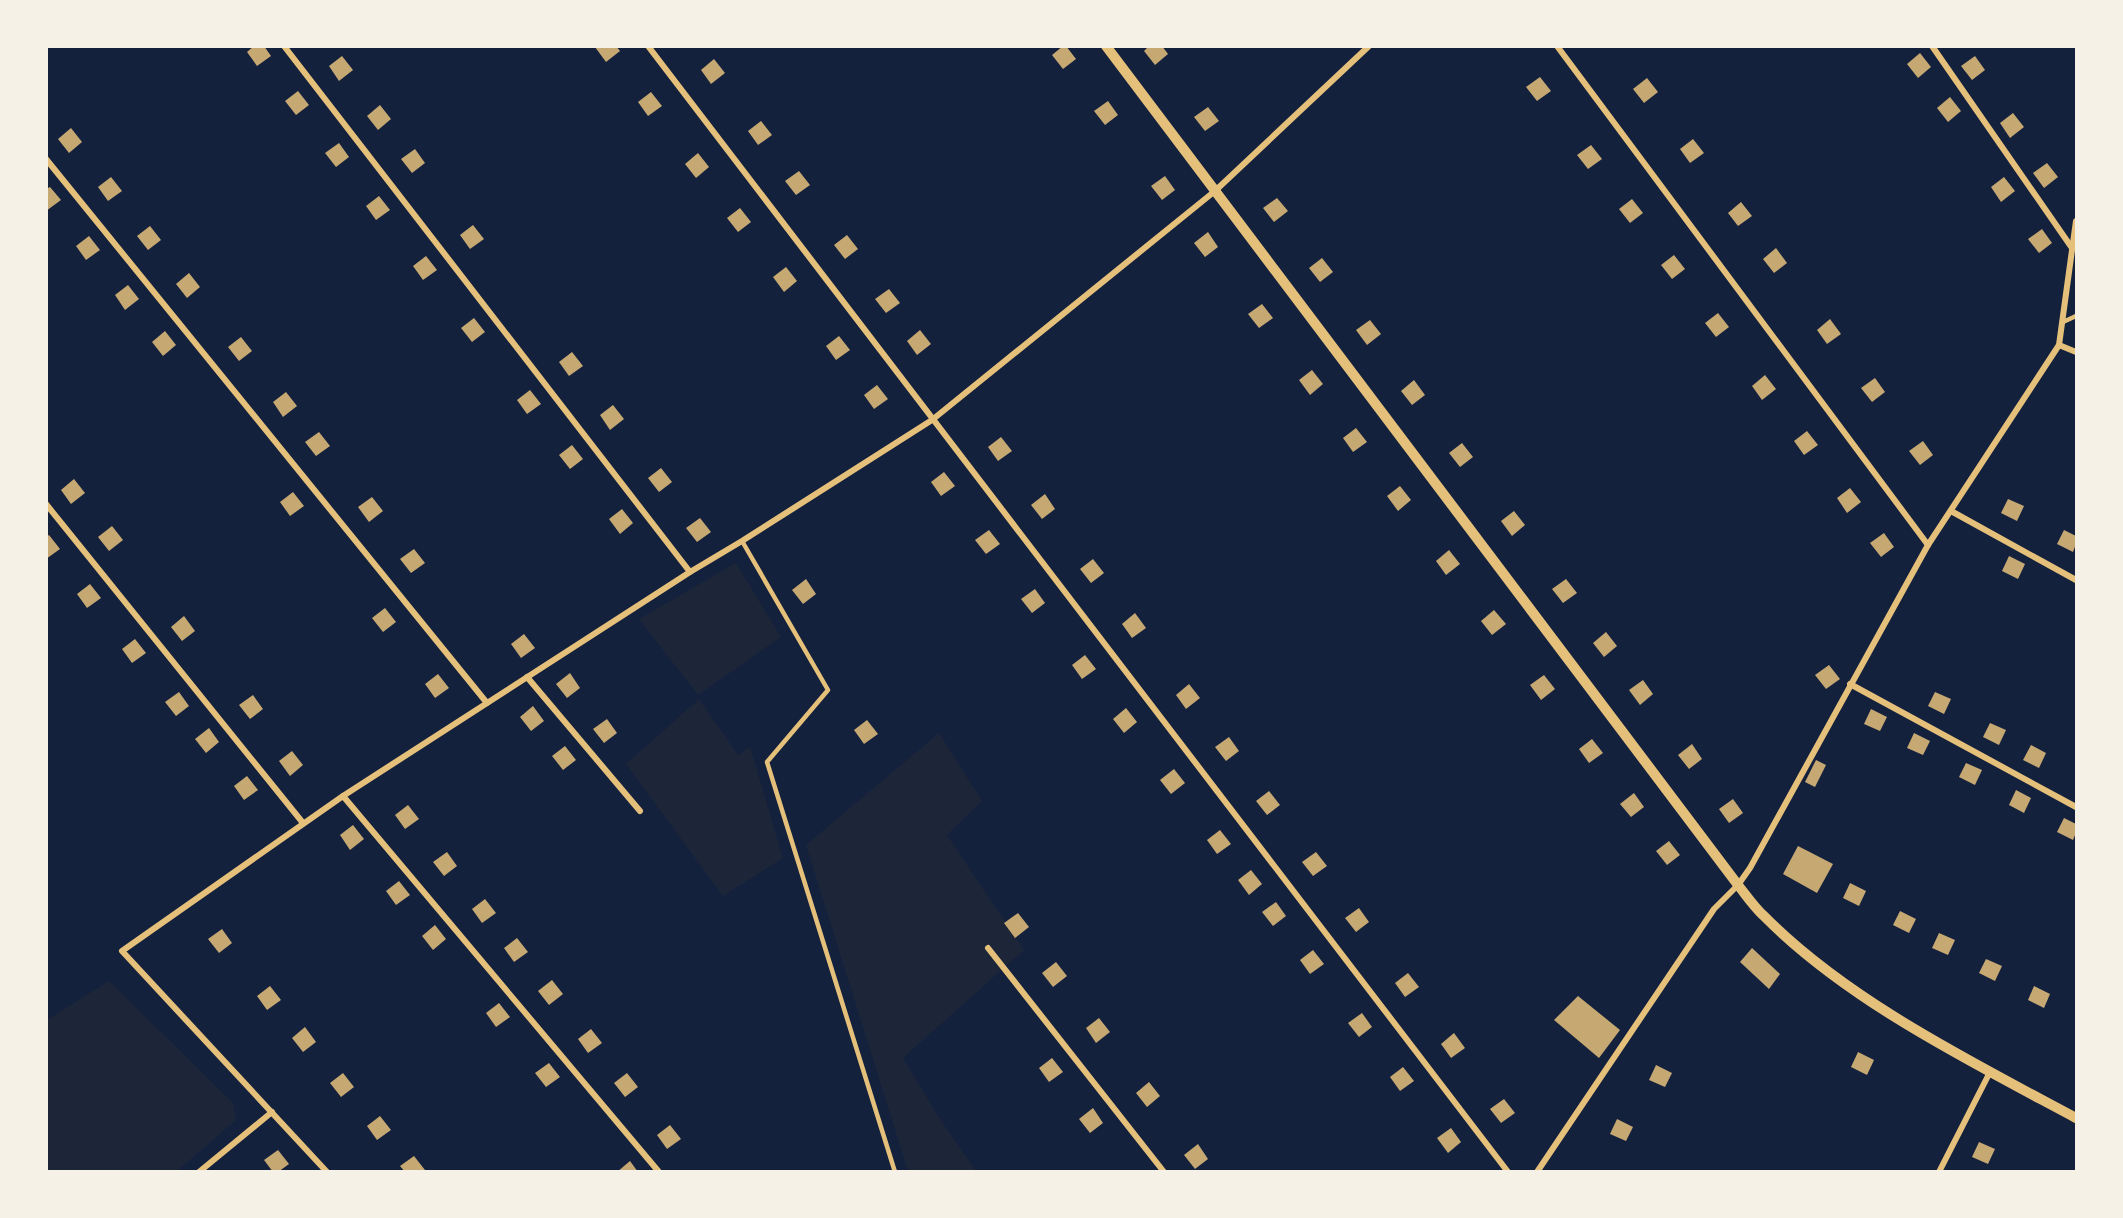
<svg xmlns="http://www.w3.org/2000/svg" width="2123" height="1218" font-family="Manrope,sans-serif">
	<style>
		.green { fill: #1d2539 }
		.building { fill: #c6a872 }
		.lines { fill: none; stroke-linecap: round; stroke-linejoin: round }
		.service { stroke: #e5c07b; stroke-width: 4.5 }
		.minor { stroke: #e5c07b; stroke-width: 6 }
		.tertiary { stroke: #e5c07b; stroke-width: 10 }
	</style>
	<rect width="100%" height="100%" fill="#14213d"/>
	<g class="green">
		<path d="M736,563L781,637L698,695L639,619Z"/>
		<path d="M699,699L738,755L750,747L783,858L723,896L626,764Z"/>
		<path d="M939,733L982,801L947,835L1024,950L903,1058L940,1119L976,1171H908L806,845Z"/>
		<path d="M109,981L233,1103L236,1120L177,1171H47V1020Z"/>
	</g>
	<g class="building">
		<path d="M254,46H264L271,56L257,66L247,52Z"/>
		<path d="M597,46H616L620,51L606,62L595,47Z"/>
		<path d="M1063,46H1066L1076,59L1063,69L1052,55Z"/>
		<path d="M1149,46H1162L1168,54L1155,65L1144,51Z"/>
		<path d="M1920,53L1931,67L1918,78L1907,64Z"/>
		<path d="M342,56L353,70L339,81L329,66Z"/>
		<path d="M1975,56L1985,70L1972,80L1961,66Z"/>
		<path d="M714,59L725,73L711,84L701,70Z"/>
		<path d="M1540,77L1551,91L1537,101L1526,87Z"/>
		<path d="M1647,78L1658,92L1644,103L1633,89Z"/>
		<path d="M298,91L309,105L296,115L285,101Z"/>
		<path d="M651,92L662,106L648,116L638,102Z"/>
		<path d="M1950,97L1961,111L1948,122L1937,108Z"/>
		<path d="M1108,101L1118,115L1105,125L1094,111Z"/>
		<path d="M380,105L391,119L378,130L367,116Z"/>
		<path d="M1208,107L1219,121L1205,131L1194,117Z"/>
		<path d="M2013,113L2024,127L2010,138L2000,123Z"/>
		<path d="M761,121L772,135L758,145L748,131Z"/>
		<path d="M71,128L82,142L69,153L58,139Z"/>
		<path d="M1693,139L1704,153L1690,163L1680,149Z"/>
		<path d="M339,143L349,157L336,167L325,153Z"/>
		<path d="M1591,145L1602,159L1588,169L1577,155Z"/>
		<path d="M415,149L425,163L412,173L401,159Z"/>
		<path d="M698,153L709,167L696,178L685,164Z"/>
		<path d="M2047,163L2058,177L2044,188L2033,173Z"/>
		<path d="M799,171L810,185L796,195L785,181Z"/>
		<path d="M1165,176L1175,190L1162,200L1151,186Z"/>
		<path d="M111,177L122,191L108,201L98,187Z"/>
		<path d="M2004,177L2015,191L2001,202L1991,187Z"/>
		<path d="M50,187L61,200L46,211V189Z"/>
		<path d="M379,196L390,210L376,220L366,206Z"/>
		<path d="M1277,198L1288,211L1274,222L1263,208Z"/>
		<path d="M1632,199L1643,213L1630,223L1619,209Z"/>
		<path d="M1741,202L1752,216L1738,226L1728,213Z"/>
		<path d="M740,208L751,222L738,232L727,218Z"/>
		<path d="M473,225L484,239L470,249L460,235Z"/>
		<path d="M150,226L161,240L148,250L137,236Z"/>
		<path d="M2042,229L2052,243L2039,253L2028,239Z"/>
		<path d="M1208,232L1218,247L1205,257L1194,243Z"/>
		<path d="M847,235L858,249L845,259L834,245Z"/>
		<path d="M89,236L100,250L86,260L76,246Z"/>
		<path d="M1776,248L1787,263L1774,273L1763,259Z"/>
		<path d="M1674,255L1685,269L1672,279L1661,265Z"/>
		<path d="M426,256L437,270L423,280L413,266Z"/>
		<path d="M1322,258L1333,272L1320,282L1309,268Z"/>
		<path d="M786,267L797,281L784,292L773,277Z"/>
		<path d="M189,273L200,287L187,298L176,284Z"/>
		<path d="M128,285L139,299L125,310L115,295Z"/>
		<path d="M889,289L900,303L886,313L875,299Z"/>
		<path d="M1262,304L1273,318L1259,328L1248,314Z"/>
		<path d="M1718,313L1729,327L1716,337L1705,323Z"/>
		<path d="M474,318L485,332L472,342L461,328Z"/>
		<path d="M1830,319L1841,334L1827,344L1817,330Z"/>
		<path d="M1370,320L1381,334L1367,345L1356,330Z"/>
		<path d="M920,330L931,344L917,355L907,341Z"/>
		<path d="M165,331L176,345L163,356L152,342Z"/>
		<path d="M839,336L850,350L836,360L826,346Z"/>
		<path d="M241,337L252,351L239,361L228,347Z"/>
		<path d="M572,352L583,366L569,376L559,362Z"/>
		<path d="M1312,370L1323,384L1310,395L1299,380Z"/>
		<path d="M1765,375L1776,389L1762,400L1752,386Z"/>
		<path d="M1875,378L1885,392L1872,402L1861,388Z"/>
		<path d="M1414,380L1425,395L1412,405L1401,391Z"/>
		<path d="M877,385L888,399L874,409L864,395Z"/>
		<path d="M530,390L541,404L527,414L517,400Z"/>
		<path d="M286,392L297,406L283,417L273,402Z"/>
		<path d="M613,405L624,419L610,430L600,415Z"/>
		<path d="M1356,428L1367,442L1353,452L1343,438Z"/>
		<path d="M1807,431L1818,445L1804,455L1794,441Z"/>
		<path d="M319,432L330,446L316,456L305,442Z"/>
		<path d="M1001,437L1012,451L998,461L988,447Z"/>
		<path d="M1923,441L1933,455L1920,465L1909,451Z"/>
		<path d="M1462,443L1473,457L1460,467L1449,453Z"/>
		<path d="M572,445L583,459L570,469L559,455Z"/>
		<path d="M661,468L672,482L659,492L648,478Z"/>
		<path d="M944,472L955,486L941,496L931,482Z"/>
		<path d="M74,479L85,493L71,504L61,490Z"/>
		<path d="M1400,486L1411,500L1398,511L1387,496Z"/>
		<path d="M1850,488L1861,502L1847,513L1837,498Z"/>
		<path d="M293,492L304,506L290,516L280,502Z"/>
		<path d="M1045,494L1055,509L1042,519L1031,505Z"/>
		<path d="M372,497L383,511L369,522L358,507Z"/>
		<path d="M2008,499L2024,506L2017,521L2001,513Z"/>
		<path d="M622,509L633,523L620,534L609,519Z"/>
		<path d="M1514,511L1525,525L1512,536L1501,521Z"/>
		<path d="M700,518L711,532L697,542L686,528Z"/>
		<path d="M112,526L123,540L109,551L98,537Z"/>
		<path d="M989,530L1000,544L986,554L975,540Z"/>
		<path d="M2064,530L2076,536V544L2073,552L2057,544Z"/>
		<path d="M1884,533L1894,547L1881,557L1870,543Z"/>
		<path d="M49,535L60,549L46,559V537Z"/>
		<path d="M414,549L425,563L411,573L400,559Z"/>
		<path d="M1449,550L1460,564L1446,575L1436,561Z"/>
		<path d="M2009,556L2025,564L2018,579L2002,571Z"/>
		<path d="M1093,559L1104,573L1091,583L1080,569Z"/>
		<path d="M806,579L816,594L803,604L792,590Z"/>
		<path d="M1566,579L1577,593L1563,603L1552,589Z"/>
		<path d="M90,584L101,598L87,608L77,594Z"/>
		<path d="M1035,589L1045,603L1032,613L1021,599Z"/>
		<path d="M385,608L396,622L383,632L372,618Z"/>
		<path d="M1494,610L1506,624L1492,635L1481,621Z"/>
		<path d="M1135,613L1146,628L1132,638L1122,624Z"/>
		<path d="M184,616L195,631L182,641L171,627Z"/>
		<path d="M1606,632L1617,646L1604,657L1593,643Z"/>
		<path d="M524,634L535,648L521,658L511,644Z"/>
		<path d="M135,639L146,653L132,663L122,649Z"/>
		<path d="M1085,655L1096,669L1082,679L1072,665Z"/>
		<path d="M1829,665L1840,679L1826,689L1815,675Z"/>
		<path d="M570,673L580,688L567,698L556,684Z"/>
		<path d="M438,674L449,688L435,698L425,684Z"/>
		<path d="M1544,675L1555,689L1541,700L1530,685Z"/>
		<path d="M1643,680L1653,694L1640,705L1629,690Z"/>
		<path d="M1189,684L1200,698L1186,709L1176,695Z"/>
		<path d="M179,692L189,706L176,716L165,702Z"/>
		<path d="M1935,692L1951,699L1944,714L1928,706Z"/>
		<path d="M253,695L263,709L250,719L239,705Z"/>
		<path d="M533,706L544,721L531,731L520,717Z"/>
		<path d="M1126,708L1137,722L1124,733L1113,719Z"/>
		<path d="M1871,709L1887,717L1880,731L1864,724Z"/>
		<path d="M607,719L617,733L604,743L593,729Z"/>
		<path d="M867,720L878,734L864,744L854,730Z"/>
		<path d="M1990,723L2006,730L1999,745L1983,737Z"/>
		<path d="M209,728L219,742L206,753L195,739Z"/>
		<path d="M1914,733L1930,741L1923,755L1907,748Z"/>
		<path d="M1229,737L1239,751L1226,761L1215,747Z"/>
		<path d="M1592,739L1603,753L1589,763L1579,749Z"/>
		<path d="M1692,744L1702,759L1689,769L1678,755Z"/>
		<path d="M2031,745L2046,753L2039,768L2023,760Z"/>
		<path d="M565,746L576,760L563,770L552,756Z"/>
		<path d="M292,751L303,765L290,776L279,761Z"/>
		<path d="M1816,760L1826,765L1815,787L1805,782Z"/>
		<path d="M1966,763L1982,770L1975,785L1959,777Z"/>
		<path d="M1174,769L1185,783L1171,794L1160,780Z"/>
		<path d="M247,776L258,790L244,800L234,786Z"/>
		<path d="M2016,790L2031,798L2024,813L2009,805Z"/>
		<path d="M1269,791L1280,805L1267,815L1256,801Z"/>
		<path d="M1634,793L1644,807L1631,817L1620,804Z"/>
		<path d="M1733,799L1743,813L1729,823L1719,809Z"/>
		<path d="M408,805L419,819L405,829L395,815Z"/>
		<path d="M2064,818L2076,824V833L2073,840L2057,832Z"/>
		<path d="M353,825L364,839L350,850L340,835Z"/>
		<path d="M1220,830L1231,844L1217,854L1207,840Z"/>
		<path d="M1669,841L1680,855L1667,865L1656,851Z"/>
		<path d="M1798,846L1833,864L1817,893L1783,874Z"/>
		<path d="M447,852L457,866L444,876L433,862Z"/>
		<path d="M1316,852L1327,866L1313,876L1302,862Z"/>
		<path d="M1251,870L1262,884L1249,895L1238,880Z"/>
		<path d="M399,881L410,895L396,905L386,891Z"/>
		<path d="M1850,883L1866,891L1859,906L1843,898Z"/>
		<path d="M485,899L496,913L482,923L472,909Z"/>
		<path d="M1276,902L1286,916L1273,926L1262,912Z"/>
		<path d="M1359,908L1369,922L1356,932L1345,918Z"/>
		<path d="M1900,911L1916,919L1909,933L1893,925Z"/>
		<path d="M1018,913L1029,927L1015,938L1004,923Z"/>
		<path d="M435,925L446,939L433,950L422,936Z"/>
		<path d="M222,929L232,943L219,953L208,939Z"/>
		<path d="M1939,933L1955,940L1948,955L1932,948Z"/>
		<path d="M517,938L528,952L514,962L504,948Z"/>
		<path d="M1752,948L1780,974L1769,989L1740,962Z"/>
		<path d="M1313,950L1324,964L1310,974L1300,960Z"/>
		<path d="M1986,959L2002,966L1995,981L1979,973Z"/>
		<path d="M1056,962L1067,976L1053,987L1042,973Z"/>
		<path d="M1408,973L1419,987L1405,997L1395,983Z"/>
		<path d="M552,980L563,994L549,1005L538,991Z"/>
		<path d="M270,986L281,1000L267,1010L257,996Z"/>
		<path d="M2034,986L2050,994L2044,1008L2028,1000Z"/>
		<path d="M1578,996L1620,1030L1599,1058L1554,1020Z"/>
		<path d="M499,1003L510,1017L496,1027L486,1013Z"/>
		<path d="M1362,1013L1372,1027L1359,1037L1348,1023Z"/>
		<path d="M1099,1018L1110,1032L1096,1043L1086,1028Z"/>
		<path d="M305,1027L316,1042L303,1052L292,1038Z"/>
		<path d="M591,1029L602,1043L588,1053L578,1039Z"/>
		<path d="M1454,1033L1465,1048L1451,1058L1441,1044Z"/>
		<path d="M1858,1052L1874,1060L1867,1075L1851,1067Z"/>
		<path d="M1052,1058L1063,1072L1049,1082L1039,1068Z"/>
		<path d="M549,1063L560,1077L546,1087L535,1073Z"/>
		<path d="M1656,1065L1672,1073L1665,1087L1649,1080Z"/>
		<path d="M1403,1067L1414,1081L1400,1091L1390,1077Z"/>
		<path d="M343,1073L354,1087L341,1097L330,1083Z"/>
		<path d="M627,1073L638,1087L625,1097L614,1083Z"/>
		<path d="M1149,1082L1160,1096L1147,1107L1136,1093Z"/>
		<path d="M1504,1099L1515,1113L1501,1123L1490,1109Z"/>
		<path d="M1093,1108L1103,1123L1090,1133L1079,1119Z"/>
		<path d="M380,1116L391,1130L377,1140L367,1126Z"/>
		<path d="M1617,1119L1633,1127L1626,1141L1610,1134Z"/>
		<path d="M670,1125L681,1139L667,1149L657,1135Z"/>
		<path d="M1451,1128L1461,1142L1448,1153L1437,1138Z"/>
		<path d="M1979,1142L1995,1149L1988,1164L1972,1157Z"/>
		<path d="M1198,1144L1208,1159L1195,1169L1184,1155Z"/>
		<path d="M278,1150L289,1164L278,1172H273L264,1160Z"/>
		<path d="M414,1156L425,1170L422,1172H405L400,1166Z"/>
		<path d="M630,1161L638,1172H617Z"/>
	</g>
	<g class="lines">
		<g class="service">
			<path d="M2063,322L2076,316"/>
			<path d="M742,541L828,690L767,762L895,1172"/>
		</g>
		<g class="minor">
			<path d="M284,46L690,572"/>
			<path d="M648,46L1508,1172"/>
			<path d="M1557,46L1928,545"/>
			<path d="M1932,46L2072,248"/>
			<path d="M46,159L487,703"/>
			<path d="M2059,345L2076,352"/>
			<path d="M46,504L303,823"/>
			<path d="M1951,511L2076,580"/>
			<path d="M527,677L640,811"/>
			<path d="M1850,684L2076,807"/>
			<path d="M343,796L659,1172"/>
			<path d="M988,948L1164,1172"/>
			<path d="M199,1172L272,1112"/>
			<path d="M327,1172L122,951L343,796L690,572L742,541L932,420L1215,191L1369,46"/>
			<path d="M1537,1172L1714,909L1738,885L1750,868L1928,545L2059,345L2076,221"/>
			<path d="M1939,1172L1990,1072"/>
		</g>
		<path class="tertiary" d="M1106,46L1738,885C1746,895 1754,907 1764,916C1848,1001 1972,1062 2076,1118"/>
	</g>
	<rect width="2123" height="1218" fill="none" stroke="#f6f1e7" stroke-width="96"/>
</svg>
